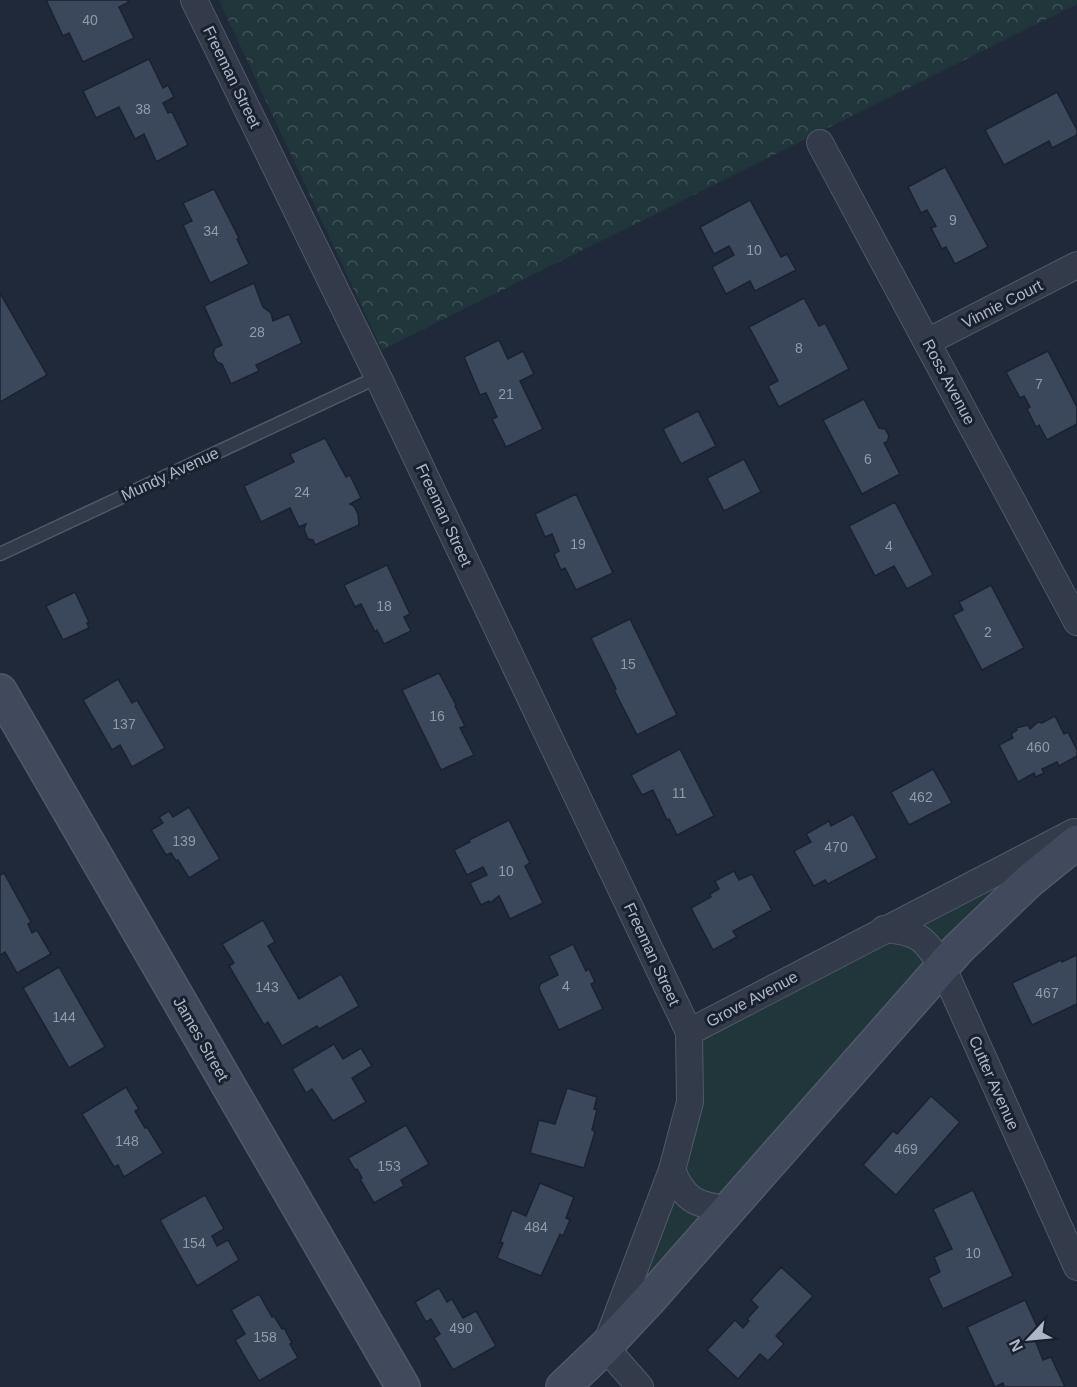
<svg xmlns="http://www.w3.org/2000/svg" width="1077" height="1387" font-family="Arial,sans-serif">
	<style>
		.green { fill: #21363b }
		.forest { fill: url(#forest-crowns) }
		.building { fill: #3b475a; stroke: #1a2231; stroke-width: 1.5 }
		.lines { fill: none; stroke-linecap: round; stroke-linejoin: round }
		.lane-casing { stroke: #505968; stroke-width: 15 }
		.street-casing { stroke: #505968; stroke-width: 28 }
		.secondary-casing { stroke: #505968; stroke-width: 36 }
		.lane { stroke: #333b4a; stroke-width: 12 }
		.street { stroke: #333b4a; stroke-width: 26 }
		.secondary { stroke: #414a5d; stroke-width: 33 }
		.labels { text-anchor: middle; dominant-baseline: central; stroke-width: 6; stroke-linejoin: round; paint-order: stroke }
		.number-label { font-size: 14px; fill: #909aac }
		.street-label { font-size: 16px; fill: #adb6c7; stroke: #19202e }
	</style>
	<defs>
		<pattern id="forest-crowns" width="20" height="18" patternUnits="userSpaceOnUse" patternTransform="scale(1.5)"><rect width="20" height="18" fill="#21363b"/><path d="M2 6a3 3 0 1 1 6 0M12 15a3 3 0 1 1 6 0" fill="none" stroke="#3f5156"/></pattern>
	</defs>
	<rect width="100%" height="100%" fill="#1f293a"/>
	<path class="green" d="M1077,830L605,1347L672,1170L689,1032Z"/>
	<path class="forest" d="M219,0H1077V4L382,350Z"/>
	<g class="building">
		<path d="M46,0H127L129,2L119,7L134,38L83,62L69,33L63,36Z"/>
		<path d="M149,59L163,88L168,85L174,97L163,103L168,113L172,112L188,145L158,161H156L144,134L135,139L119,107L96,118L83,91Z"/>
		<path d="M1057,92L1077,130V135L1052,148L1049,141L1004,165L985,130Z"/>
		<path d="M945,167L988,247L955,264L946,247L942,249L931,228L936,226L927,210L921,213L908,187Z"/>
		<path d="M214,189L239,238L237,239L249,264L210,283L183,225L192,221L183,203Z"/>
		<path d="M750,200L781,257L787,254L796,270L755,291L750,281L726,294L712,267L734,255L729,246L714,254L700,227Z"/>
		<path d="M254,283L263,307L271,313L273,321L289,314L302,343L256,365L259,371L231,384L222,364L217,362L213,354L215,348L222,345L204,306Z"/>
		<path d="M0,293L47,375L0,402Z"/>
		<path d="M804,298L819,326L825,323L849,369L779,407L768,386L778,381L749,327Z"/>
		<path d="M499,340L508,359L523,351L534,374L520,381L543,429L506,447L492,419L497,417L486,393L480,395L464,357Z"/>
		<path d="M1048,351L1077,407V424L1047,440L1039,425L1036,427L1027,409L1030,407L1024,396L1020,398L1006,372Z"/>
		<path d="M864,399L879,428L885,429L889,436L887,442L884,443L900,474L862,494L823,420Z"/>
		<path d="M698,411L716,446L681,464L663,429Z"/>
		<path d="M325,438L346,477L350,475L361,498L350,504L354,506L358,514L359,525L315,545L313,540L308,539L304,529L306,524L299,527L290,508L261,522L244,486L294,462L290,454Z"/>
		<path d="M744,459L761,492L724,511L707,478Z"/>
		<path d="M576,494L613,573L576,590L565,568L561,570L554,554L559,551L552,534L545,537L535,514Z"/>
		<path d="M895,502L933,575L907,589L894,566L875,576L849,526Z"/>
		<path d="M387,565L410,614L404,617L411,631L384,644L377,630L375,632L361,604L355,607L344,585Z"/>
		<path d="M991,585L1024,648L982,670L953,615L963,610L959,602Z"/>
		<path d="M75,592L89,622L87,623L89,628L63,640L46,606Z"/>
		<path d="M630,619L677,715L637,735L614,690L616,689L591,638Z"/>
		<path d="M439,673L456,705L455,706L465,726L460,728L474,755L441,770L402,690Z"/>
		<path d="M118,679L132,703L137,700L165,748L132,767L120,745L112,750L83,700Z"/>
		<path d="M1055,716L1064,734L1068,732L1077,750V756L1059,766L1057,762L1042,769L1044,773L1036,777L1034,773L1018,782L999,745L1013,738L1011,734L1017,730L1016,728L1028,725L1030,729L1038,722L1042,723Z"/>
		<path d="M680,749L714,816L677,835L669,819L667,820L653,790L642,795L631,775Z"/>
		<path d="M933,769L952,803L909,825L891,792Z"/>
		<path d="M189,807L220,859L189,878L178,860L176,861L171,853L166,855L151,830L163,823L159,817L169,811L173,817Z"/>
		<path d="M853,814L877,858L828,884L825,880L814,886L794,851L811,842L806,834L829,821L831,826Z"/>
		<path d="M509,820L530,863L525,866L543,903L510,919L499,896L490,903L489,901L481,905L470,883L487,875L483,867L467,875L454,850L470,842L469,840Z"/>
		<path d="M734,871L739,880L752,874L772,910L733,931L737,937L713,950L691,908L711,897L710,894L719,889L715,881Z"/>
		<path d="M4,873L31,922L28,924L32,933L37,930L51,954L17,973L5,952L0,955V875Z"/>
		<path d="M263,920L275,942L268,946L299,999L341,974L359,1006L319,1029L317,1026L282,1046L268,1022L264,1025L229,966L234,963L222,944Z"/>
		<path d="M573,944L586,971L589,969L595,982L591,984L603,1009L559,1030L539,989L540,984L558,975L549,956Z"/>
		<path d="M1077,955V1004L1032,1025L1012,983L1061,960L1062,962Z"/>
		<path d="M59,967L105,1047L69,1068L23,988Z"/>
		<path d="M334,1044L343,1059L361,1048L372,1066L352,1078L366,1102L333,1121L312,1089L306,1093L292,1069Z"/>
		<path d="M126,1087L139,1109L135,1111L145,1128L147,1127L163,1153L124,1177L118,1165L114,1167L82,1114Z"/>
		<path d="M567,1088L597,1097L594,1109L597,1110L592,1130L595,1132L584,1168L530,1153L539,1120L555,1124Z"/>
		<path d="M931,1096L960,1122L896,1195L863,1165L893,1131L897,1134Z"/>
		<path d="M406,1125L429,1164L401,1180L404,1186L374,1203L360,1179L362,1178L357,1169L355,1170L348,1158Z"/>
		<path d="M540,1183L574,1197L566,1218L570,1220L563,1236L560,1234L541,1276L497,1258L503,1243L500,1242L512,1210L526,1216Z"/>
		<path d="M973,1190L1013,1276L943,1309L928,1278L940,1272L934,1257L952,1249L933,1209Z"/>
		<path d="M205,1195L224,1229L212,1236L217,1246L228,1240L239,1260L197,1286L160,1220Z"/>
		<path d="M781,1267L813,1296L776,1336L784,1344L768,1361L760,1354L738,1379L707,1350L735,1320L743,1328L749,1321L747,1319L758,1307L751,1300Z"/>
		<path d="M439,1288L447,1302L452,1299L463,1318L476,1311L496,1346L453,1370L434,1338L440,1334L431,1319L426,1322L415,1302Z"/>
		<path d="M259,1294L272,1317L274,1316L282,1329L284,1328L292,1343L290,1344L298,1358L259,1381L235,1340L245,1334L231,1310Z"/>
		<path d="M1025,1300L1042,1337L1035,1340L1043,1360L1051,1357L1065,1387H1004L1003,1383L995,1387L967,1327Z"/>
	</g>
	<g class="lines">
		<defs>
			<path id="lane" d="M0,554L378,377"/>
			<g id="street">
				<path d="M194,0L378,377L689,1032L690,1102L672,1170L605,1347L640,1387"/>
				<path d="M820,143L1077,622"/>
				<path d="M927,342L1077,265"/>
				<path d="M884,929C919,932 924,938 942,966L1077,1267"/>
				<path d="M689,1032L1074,832"/>
				<path d="M672,1170C684,1200 696,1205 727,1209"/>
			</g>
			<g id="secondary">
				<path d="M0,691L403,1387"/>
				<path d="M563,1387L605,1347L648,1301L958,949L1029,881L1077,842"/>
			</g>
		</defs>
		<use href="#lane" class="lane-casing"/>
		<use href="#street" class="street-casing"/>
		<use href="#secondary" class="secondary-casing"/>
		<use href="#lane" class="lane"/>
		<use href="#street" class="street"/>
		<use href="#secondary" class="secondary"/>
	</g>
	<g class="labels">
		<g class="number-label">
			<text x="90" y="20">40</text>
			<text x="143" y="109">38</text>
			<text x="953" y="220">9</text>
			<text x="211" y="231">34</text>
			<text x="754" y="250">10</text>
			<text x="257" y="332">28</text>
			<text x="799" y="348">8</text>
			<text x="1039" y="384">7</text>
			<text x="506" y="394">21</text>
			<text x="868" y="459">6</text>
			<text x="302" y="492">24</text>
			<text x="578" y="544">19</text>
			<text x="889" y="546">4</text>
			<text x="384" y="606">18</text>
			<text x="988" y="632">2</text>
			<text x="628" y="664">15</text>
			<text x="437" y="716">16</text>
			<text x="124" y="724">137</text>
			<text x="1038" y="747">460</text>
			<text x="679" y="793">11</text>
			<text x="921" y="797">462</text>
			<text x="184" y="841">139</text>
			<text x="836" y="847">470</text>
			<text x="506" y="871">10</text>
			<text x="566" y="986">4</text>
			<text x="267" y="987">143</text>
			<text x="1047" y="993">467</text>
			<text x="64" y="1017">144</text>
			<text x="127" y="1141">148</text>
			<text x="906" y="1149">469</text>
			<text x="389" y="1166">153</text>
			<text x="536" y="1227">484</text>
			<text x="194" y="1243">154</text>
			<text x="973" y="1253">10</text>
			<text x="461" y="1328">490</text>
			<text x="265" y="1337">158</text>
		</g>
		<g class="street-label">
			<text transform="translate(232 77) rotate(64)">Freeman Street</text>
			<text transform="translate(1002 304) rotate(-27)">Vinnie Court</text>
			<text transform="translate(949 382) rotate(62)">Ross Avenue</text>
			<text transform="translate(170 474) rotate(-25)">Mundy Avenue</text>
			<text transform="translate(444 515) rotate(65)">Freeman Street</text>
			<text transform="translate(652 954) rotate(65)">Freeman Street</text>
			<text transform="translate(752 999) rotate(-28)">Grove Avenue</text>
			<text transform="translate(201 1039) rotate(60)">James Street</text>
			<text transform="translate(994 1083) rotate(66)">Cutter Avenue</text>
		</g>
	</g>
	<g transform="translate(1029 1339) rotate(244)" stroke="#19202e" stroke-width="4.5" paint-order="stroke">
	<path d="M0-4.5L10 22L0 15L-10 22Z" fill="#adb6c7"/>
	<text y="-9" font-size="16" font-weight="bold" text-anchor="middle" fill="#adb6c7">N</text>
	</g>
</svg>
